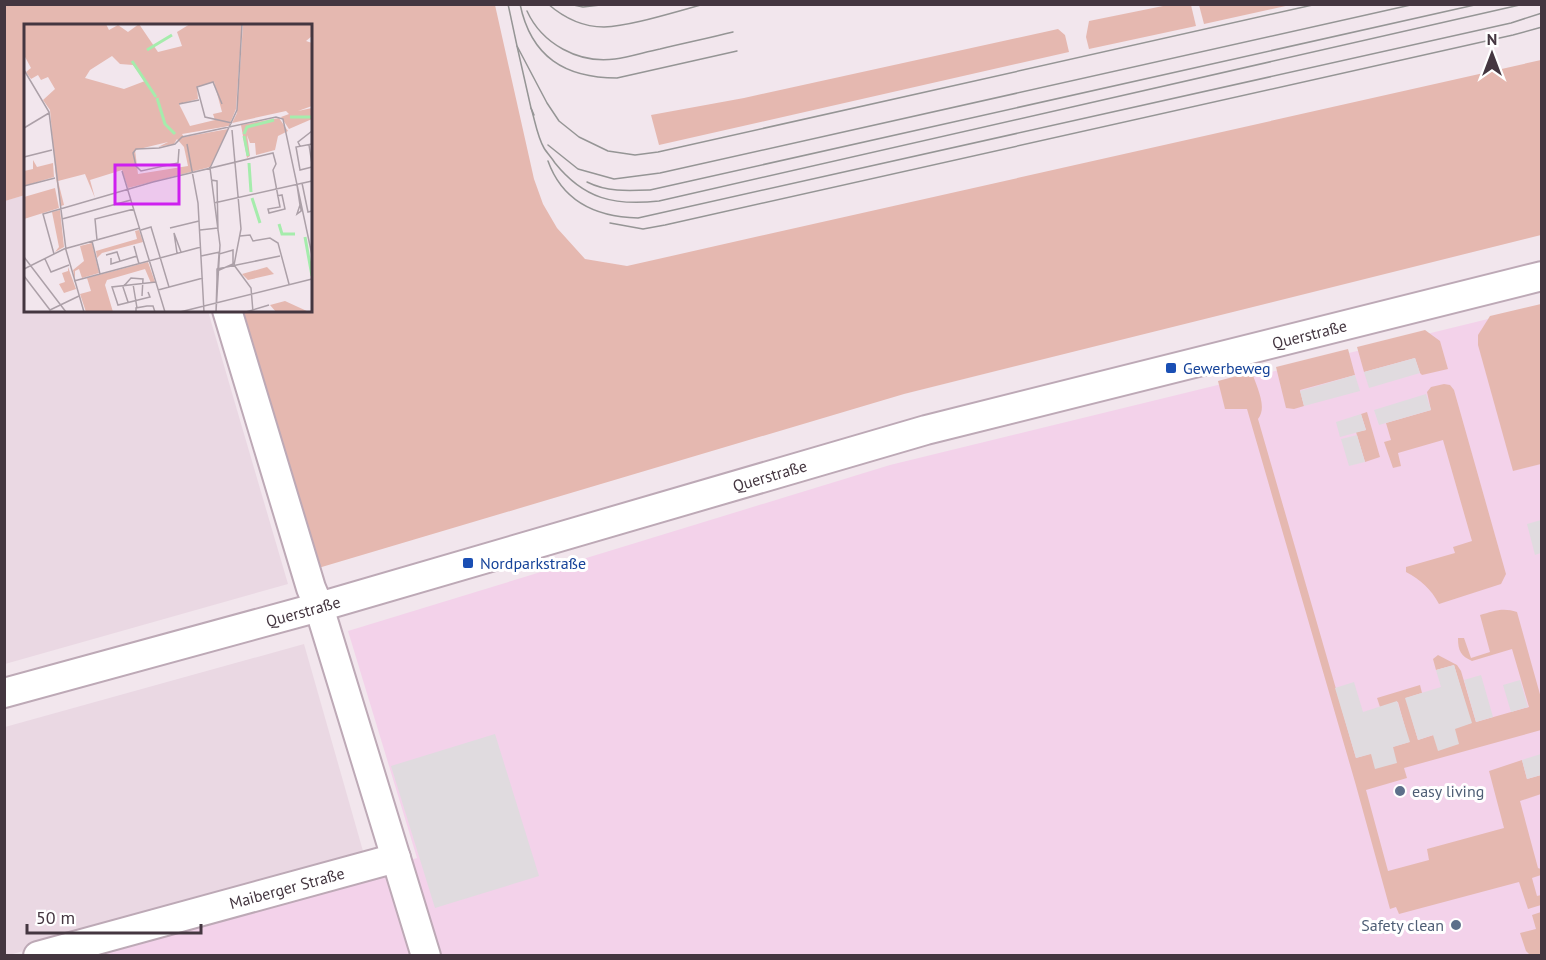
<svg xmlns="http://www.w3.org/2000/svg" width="1546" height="960" font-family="'PT Sans',sans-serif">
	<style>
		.residential { fill: #ead8e3 }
		.commercial { fill: #f3d2ea }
		.green { fill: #e5b8b0 }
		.parking { fill: #e0dbdf }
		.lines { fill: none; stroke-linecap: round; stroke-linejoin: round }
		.minor-casing { stroke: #bda9b6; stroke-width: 32 }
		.minor { stroke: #fff; stroke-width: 28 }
		.tram { stroke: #959595; stroke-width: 1.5 }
		.transit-dot { fill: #1a4fb4; stroke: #fff; stroke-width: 2 }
		.service-dot { fill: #5c6f8a; stroke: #fff; stroke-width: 2 }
		.labels { text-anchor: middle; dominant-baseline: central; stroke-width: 6; stroke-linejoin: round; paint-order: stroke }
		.street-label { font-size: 16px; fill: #443640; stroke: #fff }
		.transit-label { font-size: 16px; fill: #164399; stroke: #fff; text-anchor: start }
		.service-label { font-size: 16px; fill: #4e5e75; stroke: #fff; text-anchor: start }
		.inset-river { fill: none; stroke: #a5ecac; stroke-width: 3 }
		.inset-road { fill: none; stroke: #aca0a8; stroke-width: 1.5 }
		.view { fill: #ce20ef; fill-opacity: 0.15; stroke: #ce20ef; stroke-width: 3 }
		.inset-edge { fill: none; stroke: #443640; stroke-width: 3 }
	</style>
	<rect width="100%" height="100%" fill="#f2e6ed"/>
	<g class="residential">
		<path d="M25,195L26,310L208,311L288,584L5,664L4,201Z"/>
		<path d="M304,644L365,858L5,956V727Z"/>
	</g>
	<path class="commercial" d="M1541,306V955L63,956L417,858L348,631L890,465Z"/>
	<g class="green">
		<path d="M5,5H495L534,179L543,204L557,228L585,259L627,266L1541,60V235L904,394L315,569L239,311L310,310V26H26L25,195L5,201Z"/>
		<path d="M1168,5H1191L1196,26L1089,49L1086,37L1089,21Z"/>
		<path d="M1199,5V4L1290,5L1204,24Z"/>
		<path d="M1058,29L1065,35L1069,52L659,145L651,115L744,98Z"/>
		<path d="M1541,304V464L1513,471L1478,345V335L1490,316Z"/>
		<path d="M1425,330L1440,341L1448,369L1422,375L1420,373L1415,358L1364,372L1357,347Z"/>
		<path d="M1348,349L1355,375L1300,390L1304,406L1294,409L1286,408L1276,367Z"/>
		<path d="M1252,372C1256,386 1268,407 1258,419L1356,758L1409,742L1398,702L1380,707L1377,698L1420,685L1422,693L1406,698L1418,740L1471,723L1454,665L1436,670L1433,659L1438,655L1457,665L1461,671L1476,722L1529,707L1512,649L1472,661C1461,656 1458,651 1458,638H1464L1471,658L1490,652L1480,615C1493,611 1503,607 1517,612L1541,698V730L1404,768L1407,778L1366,790L1388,871L1429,860L1427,849L1504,828L1489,771L1522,760L1527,779L1541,775V794L1520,801L1538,868L1541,869V875L1532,878L1537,896L1541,895V905L1528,909L1519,882L1399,914L1396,907L1390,909L1355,782L1247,409H1225L1218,381Z"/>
		<path d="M1444,384L1450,385L1454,390L1506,574L1501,584L1439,604C1431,589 1421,580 1406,572V567L1455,553L1453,547L1472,541L1443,440L1398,453L1401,466L1393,468L1384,442L1391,440L1386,423L1431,410L1427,392L1431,387Z"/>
		<path d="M1367,412L1380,457L1365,462L1356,432L1366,430L1361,414Z"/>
		<path d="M1541,912V955H1530L1526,951L1520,933L1536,929L1532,915Z"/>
	</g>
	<g class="parking">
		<path d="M1415,358L1420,373L1369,388L1364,372Z"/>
		<path d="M1355,375L1360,391L1304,406L1300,391Z"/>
		<path d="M1426,394L1431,410L1379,425L1374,410Z"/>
		<path d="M1361,414L1366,430L1340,437L1336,422Z"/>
		<path d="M1357,435L1365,462L1349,466L1341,439Z"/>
		<path d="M1541,520V553L1535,555L1527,524Z"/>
		<path d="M1454,665L1472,723L1455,729L1459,744L1438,751L1433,735L1418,740L1405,698L1441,687L1436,670Z"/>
		<path d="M1481,675L1493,717L1476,722L1464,680Z"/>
		<path d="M1520,680L1528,707L1511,712L1503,685Z"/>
		<path d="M1354,682L1363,712L1397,701L1410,742L1393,747L1397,763L1375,769L1371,754L1356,758L1335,688Z"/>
		<path d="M495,734L539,876L435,908L391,766Z"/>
		<path d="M1541,754V775L1527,779L1522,760Z"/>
	</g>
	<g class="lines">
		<defs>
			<g id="minor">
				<path d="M227,310L311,588L319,607L426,956"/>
				<path id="s1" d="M4,693L319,607L926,430L1542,276"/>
				<path id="s2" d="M38,956L396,858"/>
			</g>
		</defs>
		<use href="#minor" class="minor-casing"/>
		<use href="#minor" class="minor"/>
		<g class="tram">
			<path d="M508,4L517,46L547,103L559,121L579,137L608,151L635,155L658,152L1317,4"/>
			<path d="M520,4C531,57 565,78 617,78L737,51"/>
			<path d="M548,4C563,17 583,27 604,27C632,26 677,11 705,4"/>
			<path d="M569,4L583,7L609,4"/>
			<path d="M527,11C542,44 579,64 615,59C630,57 645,52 660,49C685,43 709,38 733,32"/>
			<path d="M517,46L531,108L534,115"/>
			<path d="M531,108C535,120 537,136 544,148C547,153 552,158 555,163C584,199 614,206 659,201L1524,4"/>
			<path d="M548,145L578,169L614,179L660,173L1415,4"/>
			<path d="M548,161C563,203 597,217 638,218L1511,23L1542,13"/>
			<path d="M587,182C607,192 627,191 650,190L1479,4"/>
			<path d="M610,223L643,229L665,225L1513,35L1542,27"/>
		</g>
	</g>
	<g class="transit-dot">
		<rect x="1165" y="362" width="12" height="12" rx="3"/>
		<rect x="462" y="557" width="12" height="12" rx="3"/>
	</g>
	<g class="service-dot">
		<circle cx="1400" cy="791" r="6"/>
		<circle cx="1456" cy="925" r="6"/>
	</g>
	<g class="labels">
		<g class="street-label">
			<text stroke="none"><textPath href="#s1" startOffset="1354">Querstraße</textPath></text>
			<text stroke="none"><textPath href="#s1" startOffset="796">Querstraße</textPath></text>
			<text stroke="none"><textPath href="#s1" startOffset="310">Querstraße</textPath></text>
			<text stroke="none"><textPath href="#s2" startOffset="258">Maiberger Straße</textPath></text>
		</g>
		<g class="transit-label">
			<text x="1183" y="368">Gewerbeweg</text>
			<text x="480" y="563">Nordparkstraße</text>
		</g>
		<g class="service-label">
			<text x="1412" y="791">easy living</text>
			<text x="1444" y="925" text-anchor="end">Safety clean</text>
		</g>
	</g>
	<g transform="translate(24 24)">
		<rect width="288" height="288" fill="#f2e6ed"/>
		<path d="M0,0H82L85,6L94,1L104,8L115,0L134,28L158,22L153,8L166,0H218L212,85L205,102L158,110L160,113L204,105L186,143L104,164L98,146L66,156L71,174L61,150L34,157L40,181L37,182L32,154L26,86L19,76L31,65L24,53L17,56L14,51L7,55L2,48L7,44L0,31ZM88,32L96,40L109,41L121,57L100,65L61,54L66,46ZM190,58L198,88L189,90L191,96L166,102L155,80L174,75L173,63ZM153,115L160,123L164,142L114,150L111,126L144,118L134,123L150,120ZM219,0H288V12L282,17L288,19V82L274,87L288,84V95L265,105L257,93L265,90L262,87L208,99L213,89ZM255,94L264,107L254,112L251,126L232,131L231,119H226L223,111L226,132L223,134L217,101ZM9,136L13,143L29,139L30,153L0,162V147L9,145ZM31,164L35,184L0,195V173ZM36,186L40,223L31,228L35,223L28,188ZM115,206L119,218L78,229L73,234L72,227L113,215L111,207ZM68,219L75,249L58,254L55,245L51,247V256L49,246L60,237L56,222ZM124,238L131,258L127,259L121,245L83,256L81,261L89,288H62L56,270L67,267L63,254ZM44,243L52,265L40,269L35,260L41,258L38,249L44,247ZM243,243L250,250L224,256L218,250ZM261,277L285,288H252L246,281Z" fill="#e5b8b0" fill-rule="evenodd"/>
		<path class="inset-river" d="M123,26L148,11M108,37L132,73M133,74L141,100L151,110M266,93H288M220,110L223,103L250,96M220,112L224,132M225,139L227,168M228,174L236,199M255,200L258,210H271M281,213L288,252"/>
		<path class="inset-road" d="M0,46L25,88L42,226L60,288M159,79L155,80L175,76M198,80L189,58L173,63L181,93L208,99M0,104L25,89M208,106L217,205L210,241L227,264L229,288M163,120L174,179L180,288M288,120L272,123L276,146L288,143M285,121L288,140M276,122L274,118L288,107M155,125L154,139L117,147L112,142L109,129L112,125L135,124L151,120L158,113L252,93L259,95L288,231M0,133L28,126M98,147L141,288M187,156L193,157L194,207M278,159L284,188L288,187M272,161H273L276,181L277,185V187L273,190L276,181M0,162L31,154M190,179L288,157M38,195L107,176M146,204L175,197M117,206L127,203L145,263M176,206L194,204M216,212L226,211L229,217L246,214L254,219L265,260M73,216L71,195L110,185M68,217L76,250M110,222L115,240M153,229L150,209L157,228M30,230L19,190L129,158L249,129L252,140L249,146L256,183L244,185L245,189L261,185L258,171L253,172M82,231L93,228L96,237M177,232L196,228M0,233L42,288M87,234V240L113,232M21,235L27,248L45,241M0,245L40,225L116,204M193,245L256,232M0,252L26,286L55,272M50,257L177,223M109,260L113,284M134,266L179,254M124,268L126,273L94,281L88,263L132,258M104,278L99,263L107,254L119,255L118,272M112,288V284L123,282H129L131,288M156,288L288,255M192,288L196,221L186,144L213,86L218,0M192,288L193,255V245L194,244L195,230L209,226V240L193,247M222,288L245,281"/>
		<path class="view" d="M91,141H155V180H91Z"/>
		<rect width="288" height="288" class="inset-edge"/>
	</g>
	<rect width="1546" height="960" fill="none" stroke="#443640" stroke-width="12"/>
	<g transform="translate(1492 54)" stroke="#ffffff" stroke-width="4.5" paint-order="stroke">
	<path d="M0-4.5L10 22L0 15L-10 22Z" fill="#443640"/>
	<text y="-9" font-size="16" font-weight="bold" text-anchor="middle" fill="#443640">N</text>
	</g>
	<path d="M27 924v9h174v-9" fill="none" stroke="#443640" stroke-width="3"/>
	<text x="36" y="924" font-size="18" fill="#443640" stroke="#ffffff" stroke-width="4.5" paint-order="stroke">50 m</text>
</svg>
